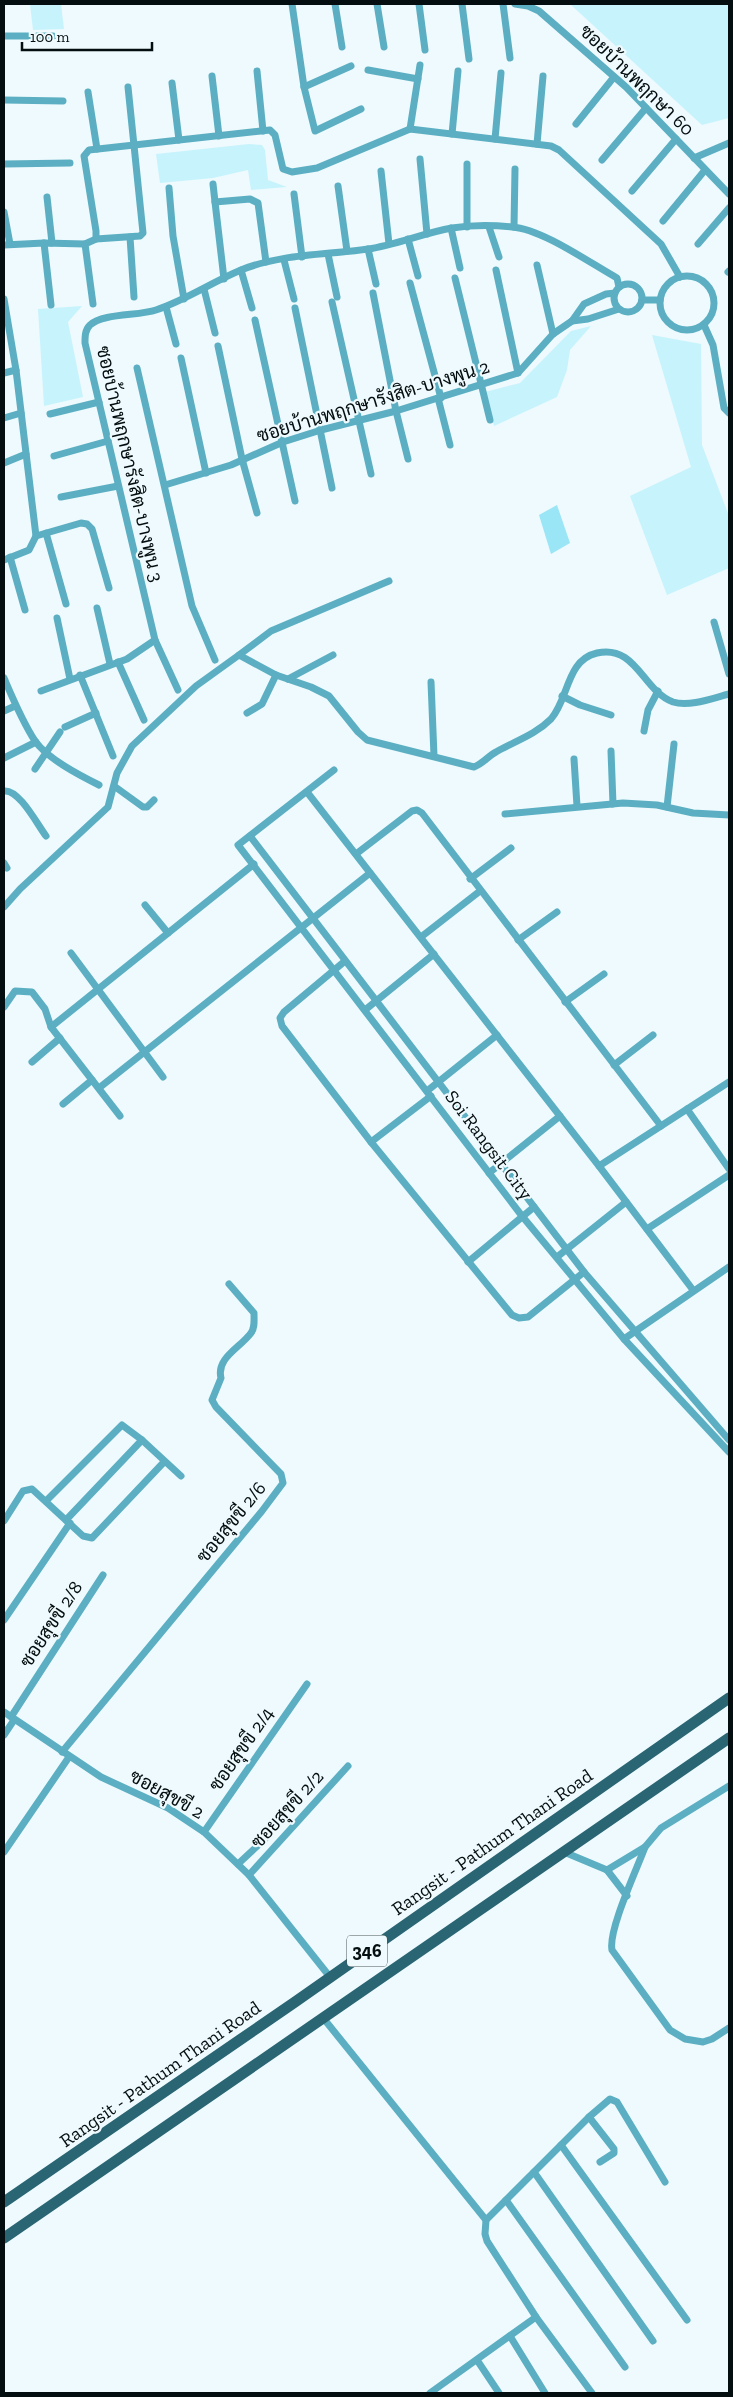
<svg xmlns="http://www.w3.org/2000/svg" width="733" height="2397" font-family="'Zilla Slab',Sarabun,serif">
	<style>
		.green { fill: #c7f3fd }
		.water { fill: #9ae5f6 }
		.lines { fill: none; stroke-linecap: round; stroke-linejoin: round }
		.minor { stroke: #5cafc2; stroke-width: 7 }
		.primary { stroke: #296572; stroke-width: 11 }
		.labels { text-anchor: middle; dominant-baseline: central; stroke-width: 4.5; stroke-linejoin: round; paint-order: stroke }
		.shield { fill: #eefafd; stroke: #4a5456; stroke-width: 1 }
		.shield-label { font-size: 18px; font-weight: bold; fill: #040d0f }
		.street-label { font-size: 19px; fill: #040d0f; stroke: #eefafd }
	</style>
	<rect width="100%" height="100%" fill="#eefafd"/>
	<g class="green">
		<path d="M30,4H61L64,29L33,30Z"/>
		<path d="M570,4H729V118L702,125Z"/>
		<path d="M249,144L262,145L265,150L268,180L287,187L251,190L248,170L213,178L160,183L156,154Z"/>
		<path d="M82,306L68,322L83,397L44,406L38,309Z"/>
		<path d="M591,326L570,350L567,370L557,397L494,426L485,392L520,383L571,331Z"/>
		<path d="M652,335L701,344L702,445L729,516V568L667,595L630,496L691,467Z"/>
	</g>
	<path class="water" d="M557,505L570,543L551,554L539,515Z"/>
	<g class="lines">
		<g class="minor">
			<path d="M292,4L304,87L315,131L361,109"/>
			<path d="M335,4L342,47"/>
			<path d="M377,4L384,47"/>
			<path d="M419,4L425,50"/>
			<path d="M462,4L469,59"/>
			<path d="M503,4L510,58"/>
			<path d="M515,4L528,6L539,11L626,87L729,194"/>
			<path d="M4,36H53"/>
			<path d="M368,70L418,79"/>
			<path d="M257,71L263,131"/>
			<path d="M212,76L219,136"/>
			<path d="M172,83L179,140"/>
			<path d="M304,87L351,66"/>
			<path d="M88,92L97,149"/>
			<path d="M4,100L63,101"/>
			<path d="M576,124L614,77"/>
			<path d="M410,129L420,65"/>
			<path d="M452,134L458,71"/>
			<path d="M495,139L501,73"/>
			<path d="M537,144L543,76"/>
			<path d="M694,158L729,143"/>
			<path d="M420,159L427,234"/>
			<path d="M602,160L646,108"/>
			<path d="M4,164L70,163"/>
			<path d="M381,171L389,244"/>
			<path d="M213,184L215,202"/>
			<path d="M338,186L347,251"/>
			<path d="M169,188L173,236L184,299"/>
			<path d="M632,191L676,139"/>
			<path d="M294,194L302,257"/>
			<path d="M47,197L52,243"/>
			<path d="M4,212L10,244"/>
			<path d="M663,221L705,170"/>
			<path d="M467,227V164"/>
			<path d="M489,227L499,257"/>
			<path d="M514,227L515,169"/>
			<path d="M451,228L460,268"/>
			<path d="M130,237L134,297"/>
			<path d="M96,239L140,236L143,233L128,87"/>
			<path d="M408,239L418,276"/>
			<path d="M44,243L51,305"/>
			<path d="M85,244L93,304"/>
			<path d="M698,244L729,208"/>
			<path d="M4,245L44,243L85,244L96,239V231L84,156L89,150L270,130L275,135L283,169L292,172L317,168L410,129L551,146L559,150L661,244L680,277"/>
			<path d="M368,249L376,284"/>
			<path d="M328,254L337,297"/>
			<path d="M284,260L294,299"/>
			<path d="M537,265L553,334"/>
			<path d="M241,270L252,308"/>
			<path d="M496,270L518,373"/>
			<path d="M728,272L729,271"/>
			<circle cx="687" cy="303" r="27"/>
			<path d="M455,278L490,420"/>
			<path d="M224,279L215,202L250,199L258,203L266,262"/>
			<path d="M410,283L441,398"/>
			<circle cx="628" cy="298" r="14"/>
			<path d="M204,289L215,333"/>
			<path d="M373,293L396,411L408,459"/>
			<path d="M4,299L16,370L36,536L29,550L4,560"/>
			<path d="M642,300H660"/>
			<path d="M332,302L371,474"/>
			<path d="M166,307L176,344"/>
			<path d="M295,308L332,488"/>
			<path d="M255,320L295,501"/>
			<path d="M572,321L588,319L619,309"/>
			<path d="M704,325L713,345L724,408L729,413"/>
			<path d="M218,346L242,459L257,513"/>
			<path d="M181,358L206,473"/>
			<path d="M137,368L192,606L215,660"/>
			<path d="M4,373L16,370"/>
			<path d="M438,398L450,445"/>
			<path d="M50,414L99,402"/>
			<path d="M4,418L21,413"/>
			<path d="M54,456L108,441"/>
			<path d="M4,463L26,454"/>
			<path d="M165,485L231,465L283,442L321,430L396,411L518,373L553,334L572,321L584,304L606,294L615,293"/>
			<path d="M61,497L118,486"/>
			<path d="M46,533L66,604"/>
			<path d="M36,536L81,523L87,524L92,529L109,588"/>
			<path d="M10,557L25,610"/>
			<path d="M97,608L110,664"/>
			<path d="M57,618L70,679"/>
			<path d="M714,622L729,674"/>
			<path d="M239,655L271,631L389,581"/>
			<path d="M118,662L144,720"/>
			<path d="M80,675L113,756"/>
			<path d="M4,678C13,699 22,721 35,741C48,759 79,775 99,785"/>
			<path d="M288,679L333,655"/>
			<path d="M431,682L434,756"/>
			<path d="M178,690L155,640L85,343C85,336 85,330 90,325C103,313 139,316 156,310C186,300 212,282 241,270C280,254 326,255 368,249C396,245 423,233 452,228C471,225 493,225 512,227C542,229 590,263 617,278L619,287"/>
			<path d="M41,691L127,659L155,640"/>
			<path d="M562,696L580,705L611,715"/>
			<path d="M4,711L15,706"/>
			<path d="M247,713L262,704L276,675"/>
			<path d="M65,727L96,713"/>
			<path d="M644,731L648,710L658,691"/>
			<path d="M611,751L613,804"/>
			<path d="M4,758L36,742"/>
			<path d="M574,759L577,806"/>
			<path d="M35,769L60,732"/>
			<path d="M334,770L238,845L522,1216L624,1339L729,1452"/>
			<path d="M114,786L143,807H147L154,800"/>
			<path d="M4,791C19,789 37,824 46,836"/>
			<path d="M307,792L599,1166L693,1290"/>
			<path d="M667,807L674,744"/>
			<path d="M505,814L623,803L657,805L693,813L729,815"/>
			<path d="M250,836L584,1272L729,1440"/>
			<path d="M356,854L412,811L417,810L422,813L661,1126"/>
			<path d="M4,863L7,868"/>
			<path d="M470,879L511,848"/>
			<path d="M145,905L168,933"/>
			<path d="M4,907L20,889L108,807L117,773L132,746L196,686L239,655L276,675L311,687L329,696L358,732L367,740L474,767C484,763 488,756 496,752C515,741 535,735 551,719C569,699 566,660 597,653C636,644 643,691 673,702C690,707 713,698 729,694"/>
			<path d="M421,937L480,891"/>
			<path d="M518,940L557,912"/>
			<path d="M71,953L163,1077"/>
			<path d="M345,961L284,1012L280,1018L282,1026L371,1142L512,1315L519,1318L528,1317L584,1272"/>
			<path d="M565,1002L604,974"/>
			<path d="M4,1007L15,991L32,992L45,1009L51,1027L120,1116"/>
			<path d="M365,1010L434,954"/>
			<path d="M51,1027L254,864"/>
			<path d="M32,1062L60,1038"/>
			<path d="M614,1065L653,1035"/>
			<path d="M99,1088L370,873"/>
			<path d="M427,1091L497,1035"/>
			<path d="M63,1104L92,1080"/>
			<path d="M687,1109L729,1169"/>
			<path d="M371,1142L431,1096"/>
			<path d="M599,1166L729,1082"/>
			<path d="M489,1173L560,1116"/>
			<path d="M647,1229L729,1175"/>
			<path d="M557,1257L626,1202"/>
			<path d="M468,1262L534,1207"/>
			<path d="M624,1339L729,1267"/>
			<path d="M46,1501L122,1425L142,1440L181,1476"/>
			<path d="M66,1520L142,1440"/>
			<path d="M4,1521L23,1491L32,1489L83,1536L92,1538L164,1462"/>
			<path d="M4,1620L70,1523"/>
			<path d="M4,1712L101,1777L168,1808L204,1832L249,1875L330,1977"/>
			<path d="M11,1717L103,1575"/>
			<path d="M4,1735L14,1720"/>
			<path d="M62,1752L262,1511L283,1483L281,1474L216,1407L212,1400L221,1378C216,1358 240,1348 251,1333C255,1328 254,1320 254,1313L229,1284"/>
			<path d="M204,1832L307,1684"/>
			<path d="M645,1847C637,1869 608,1930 612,1950L670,2030L685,2039L703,2042L712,2039L729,2028"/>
			<path d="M4,1852L69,1757"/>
			<path d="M564,1852L607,1870L645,1847L661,1828L729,1786"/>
			<path d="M238,1864L268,1836"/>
			<path d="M607,1870L627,1896"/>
			<path d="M249,1875L348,1766"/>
			<path d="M324,2019L486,2220"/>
			<path d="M589,2117L614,2149V2153L600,2162"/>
			<path d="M561,2145L687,2320"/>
			<path d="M534,2172L653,2341"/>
			<path d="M506,2200L625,2367"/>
			<path d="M510,2336L545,2393"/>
			<path d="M477,2360L499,2393"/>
			<path d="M430,2393L536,2317"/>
			<path d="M592,2393L536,2317L487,2241L485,2234L486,2220L589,2117L610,2099L617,2102L665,2182"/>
		</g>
		<g class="primary">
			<path d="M4,2202L295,2002L729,1698"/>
			<path d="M4,2238L729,1738"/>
		</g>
	</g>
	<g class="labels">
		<rect class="shield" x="347" y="1935.5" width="40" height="31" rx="4"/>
		<g class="shield-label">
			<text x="367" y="1951">346</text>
		</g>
		<g class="street-label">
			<text transform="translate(637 80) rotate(44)">ซอยบ้านพฤกษา 60</text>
			<text transform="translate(373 401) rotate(-17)">ซอยบ้านพฤกษารังสิต-บางพูน 2</text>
			<text transform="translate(130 464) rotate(77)">ซอยบ้านพฤกษารังสิต-บางพูน 3</text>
			<text transform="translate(489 1145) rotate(53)">Soi Rangsit City</text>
			<text transform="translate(231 1522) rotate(-51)">ซอยสุขขี 2/6</text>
			<text transform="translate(51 1624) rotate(-57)">ซอยสุขขี 2/8</text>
			<text transform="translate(241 1749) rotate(-55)">ซอยสุขขี 2/4</text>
			<text transform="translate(167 1794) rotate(29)">ซอยสุขขี 2</text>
			<text transform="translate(287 1809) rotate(-48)">ซอยสุขขี 2/2</text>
			<text transform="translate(492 1842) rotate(-35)">Rangsit - Pathum Thani Road</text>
			<text transform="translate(160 2074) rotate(-35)">Rangsit - Pathum Thani Road</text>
		</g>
	</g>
	<rect width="733" height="2397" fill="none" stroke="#040d0f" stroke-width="10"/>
	<path d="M22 42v8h130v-8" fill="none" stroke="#040d0f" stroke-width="2.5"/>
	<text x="30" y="42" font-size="15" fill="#040d0f" stroke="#eefafd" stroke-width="4" paint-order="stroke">100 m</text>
</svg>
